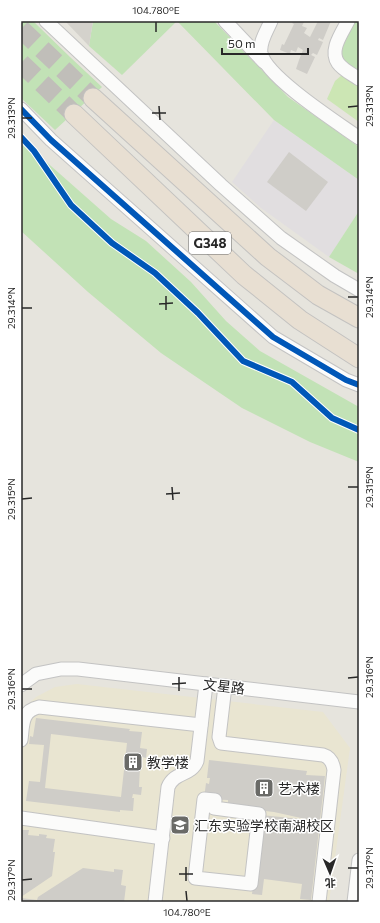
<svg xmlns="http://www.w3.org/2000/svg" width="380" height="923" font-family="Commissioner,'Noto Sans SC',sans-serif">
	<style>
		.industrial { fill: #e1dee0 }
		.education { fill: #e9e5d1 }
		.green { fill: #c2e2b6 }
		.pitch { fill: #cce6b4 }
		.plaza { fill: #d4d2cc }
		.building { fill: #cfcdc8; fill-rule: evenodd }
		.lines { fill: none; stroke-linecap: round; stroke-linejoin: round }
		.highway-tunnel { stroke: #c0beb9; stroke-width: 19; stroke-dasharray: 19 10; stroke-linecap: butt }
		.minor-casing { stroke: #c3c3c3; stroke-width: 15 }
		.highway-casing { stroke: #c3c2c0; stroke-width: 21 }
		.minor { stroke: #fbfbfa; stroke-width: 13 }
		.highway { stroke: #e8dfd2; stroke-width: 19 }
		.cycleway-casing { stroke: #fff; stroke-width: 8 }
		.cycleway { stroke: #0057b8; stroke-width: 6 }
		.ticks { fill: none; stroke: #282828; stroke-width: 1.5 }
		.labels { text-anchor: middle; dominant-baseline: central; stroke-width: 3; stroke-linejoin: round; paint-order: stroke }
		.shield { fill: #fff; stroke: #686868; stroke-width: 1 }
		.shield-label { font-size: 13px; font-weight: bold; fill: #282828 }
		.street-label { font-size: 14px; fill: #282828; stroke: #fff }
		.poi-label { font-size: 14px; fill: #282828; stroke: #fff; text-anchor: start }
		.neatline { fill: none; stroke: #282828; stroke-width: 1.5 }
		.ticks-label { font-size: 10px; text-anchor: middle; fill: #282828 }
	</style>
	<rect width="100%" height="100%" fill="#e6e4dd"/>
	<path class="industrial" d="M274,120L359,180V211L329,257L261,208L232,182Z"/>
	<path class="education" d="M77,684L323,712L350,748L329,902H21V710L36,697L55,687Z"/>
	<g class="green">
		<path d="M21,21L34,22L70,57L102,87L55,130L21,98Z"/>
		<path d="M93,21H177L122,75L89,46Z"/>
		<path d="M177,21H214L288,97L359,147V180L274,120Z"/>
		<path d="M353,21H359V73C355,69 350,67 346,63C335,51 348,33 353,21Z"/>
		<path d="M21,137L34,151L111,219L146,241L191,282L226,321L260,351L359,407V462L310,442L242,408L161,353L88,292L21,231Z"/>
		<path d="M359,211V274L329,257Z"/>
	</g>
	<path class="pitch" d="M342,75L359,83V122L327,99L335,81Z"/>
	<path class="plaza" d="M65,21H93L89,46Z"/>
	<g class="building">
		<path d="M293,21H301L304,22L302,26L307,28L304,33L310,37L318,21H331L323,40L319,38L318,40L323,42L317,55L313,53L311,55L315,57L307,74L296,69L299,60L303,50L298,47L296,52L291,50L290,54L280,50L282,44L284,45L294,24L292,23Z"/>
		<path d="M289,152L328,182L306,211L267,182Z"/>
		<path d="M36,718L130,729L129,731L142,732L140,748L147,749L146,758L142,757L141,768L140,767L139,787H142L141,795L133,794L132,798H134L133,811L120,810V812L26,801L29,781L40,782L44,745L29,744L30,736L33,737ZM51,734L127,743L121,797L45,788Z"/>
		<path d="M209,760L307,771L306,775L325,776L311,900L300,899L302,884L264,879L262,895L252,894L261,815L310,820L274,812L228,807V800L204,799L206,783L209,784L210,778H207Z"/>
		<path d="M21,830H29L28,835L39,836V834L47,835L46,838L55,839L53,852H55L52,876L21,897Z"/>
		<path d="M83,868L114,872V869L123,870L121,885L126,886L124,902H21V898L37,900L38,897Z"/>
	</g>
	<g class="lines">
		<g class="highway-tunnel">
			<path d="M21,29L93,98"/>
			<path d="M21,63L74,114"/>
		</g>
		<defs>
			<g id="minor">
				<path d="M46,21L221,185L281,238L335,276L359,290"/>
				<path d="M225,21L264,62"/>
				<path d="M271,21C267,31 259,42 261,53C266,77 338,123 359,138"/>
				<path d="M348,21C342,33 329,50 338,63C343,70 352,74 359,79"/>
				<path d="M21,109L51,140L273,337L346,380L359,385"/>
				<path d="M21,685L36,674L61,669H78L359,702"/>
				<path d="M225,686L219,737L221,743L323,755C330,757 333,763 334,770L319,902"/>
				<path d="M21,740C23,725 21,711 39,707L201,725"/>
				<path d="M204,799L215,800L214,808L259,814L251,884L195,878Z"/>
				<path d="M21,818L163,838"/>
				<path d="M155,902L168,787C175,771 191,776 197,761L206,684"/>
				<path d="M354,902L359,860"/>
			</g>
			<g id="highway">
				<path d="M93,98L268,257L318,295L359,318"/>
				<path d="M74,114L244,275L300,320L359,358"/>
			</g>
		</defs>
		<use href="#minor" class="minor-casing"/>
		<use href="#highway" class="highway-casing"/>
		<use href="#minor" class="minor"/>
		<use href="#highway" class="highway"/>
		<defs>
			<g id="cycleway">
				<path d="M21,109L51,140L273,337L346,380L359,385"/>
				<path d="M21,137L34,151L71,205L112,243L155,273L198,313L243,361L292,382L332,418L359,430"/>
			</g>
		</defs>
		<use href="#cycleway" class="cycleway-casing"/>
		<use href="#cycleway" class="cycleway"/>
	</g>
	<path class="ticks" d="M156,22V32M159,106L160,120M348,107L358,106M152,113H166M22,118H32M166,296V310M348,297H358M159,304L173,303M22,308H32M172,487L173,500M348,487H358M166,494L180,493M22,499L32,498M179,677V691M348,678L358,677M172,684L186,683M22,689H32M186,867V881M348,868H358M179,874H193M22,880L32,879M186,891L187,901"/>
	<defs>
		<symbol id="building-square" viewBox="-11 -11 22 22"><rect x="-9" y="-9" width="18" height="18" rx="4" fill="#6a6a67" stroke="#fff"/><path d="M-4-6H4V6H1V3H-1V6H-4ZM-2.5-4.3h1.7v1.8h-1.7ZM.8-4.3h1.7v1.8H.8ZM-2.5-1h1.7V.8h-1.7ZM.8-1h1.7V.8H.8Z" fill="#fff"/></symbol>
		<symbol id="school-square" viewBox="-11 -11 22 22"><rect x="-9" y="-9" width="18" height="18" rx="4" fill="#6a6a67" stroke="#fff"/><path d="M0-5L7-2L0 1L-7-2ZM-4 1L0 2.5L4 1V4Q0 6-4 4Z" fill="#fff"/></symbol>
	</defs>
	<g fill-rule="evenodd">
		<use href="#building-square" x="122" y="751" width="22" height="22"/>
		<use href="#building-square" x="253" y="777" width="22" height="22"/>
		<use href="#school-square" x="169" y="814" width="22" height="22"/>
	</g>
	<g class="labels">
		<rect class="shield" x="189" y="232" width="42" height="22" rx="3"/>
		<g class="shield-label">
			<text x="210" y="243">G348</text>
		</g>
		<g class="street-label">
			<text transform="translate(224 686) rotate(7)">文星路</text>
		</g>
		<g class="poi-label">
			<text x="147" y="762">教学楼</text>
			<text x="278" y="788">艺术楼</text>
			<text x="194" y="825">汇东实验学校南湖校区</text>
		</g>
	</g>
	<rect width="380" height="923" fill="none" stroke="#ffffff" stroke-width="44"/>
	<g transform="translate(330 873) rotate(178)" stroke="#ffffff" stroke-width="3" paint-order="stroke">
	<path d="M0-3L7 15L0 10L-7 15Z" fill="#282828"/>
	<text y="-6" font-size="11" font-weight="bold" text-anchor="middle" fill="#282828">北</text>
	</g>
	<path d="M222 48v6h86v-6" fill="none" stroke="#282828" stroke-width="2"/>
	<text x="228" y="48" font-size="12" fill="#282828" stroke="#ffffff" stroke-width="3" paint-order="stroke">50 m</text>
	<rect x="22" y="22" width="336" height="879" class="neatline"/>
	<g class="ticks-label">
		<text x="156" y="14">104.780°E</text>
		<text transform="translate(369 106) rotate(-90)" y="4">29.313°N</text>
		<text transform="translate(11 118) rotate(-90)" y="4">29.313°N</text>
		<text transform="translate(369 297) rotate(-90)" y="4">29.314°N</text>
		<text transform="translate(11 308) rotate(-90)" y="4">29.314°N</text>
		<text transform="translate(369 487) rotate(-90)" y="4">29.315°N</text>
		<text transform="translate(11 499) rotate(-90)" y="4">29.315°N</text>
		<text transform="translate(369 677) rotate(-90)" y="4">29.316°N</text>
		<text transform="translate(11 689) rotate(-90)" y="4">29.316°N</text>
		<text transform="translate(369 868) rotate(-90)" y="4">29.317°N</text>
		<text transform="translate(11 880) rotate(-90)" y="4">29.317°N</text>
		<text x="187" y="916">104.780°E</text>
	</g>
</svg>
